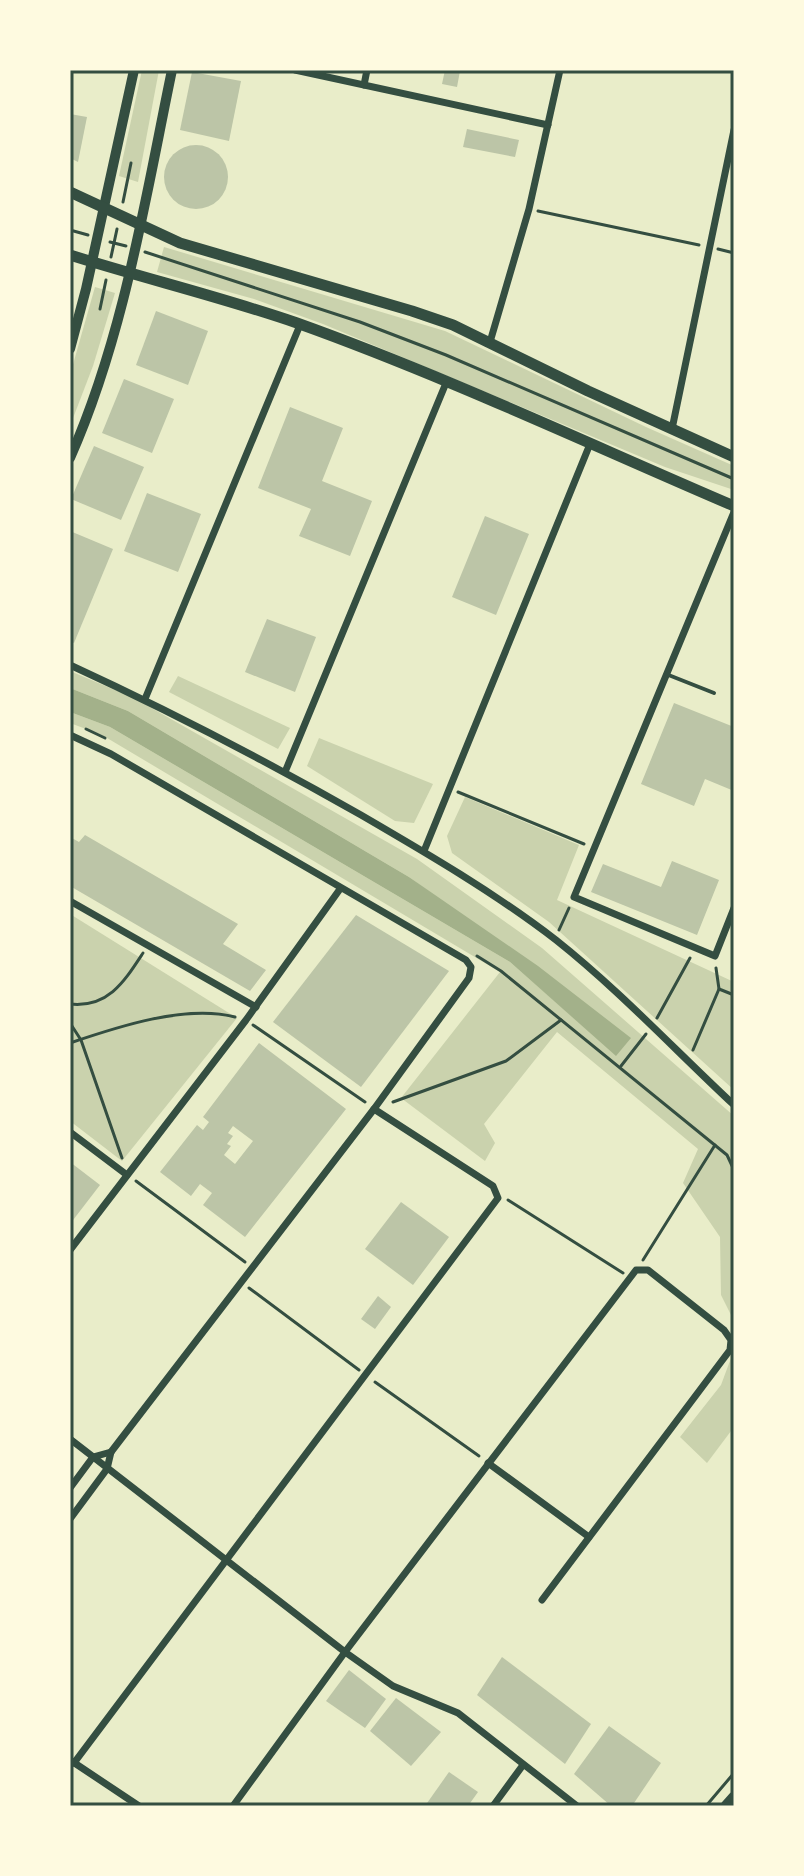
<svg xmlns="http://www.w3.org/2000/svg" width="804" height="1876" font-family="'Golos Text',sans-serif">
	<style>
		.green { fill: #cad2ad }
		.water { fill: #a3b18a }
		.building { fill: #bcc5a7; fill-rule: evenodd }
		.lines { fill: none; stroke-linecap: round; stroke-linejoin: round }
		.path { stroke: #344e41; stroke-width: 3 }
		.service { stroke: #344e41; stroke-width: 4 }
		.minor { stroke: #344e41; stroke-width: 7 }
		.secondary { stroke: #344e41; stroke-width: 10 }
		.primary { stroke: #344e41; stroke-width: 11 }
		.neatline { fill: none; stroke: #344e41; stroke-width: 3 }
	</style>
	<rect width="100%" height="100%" fill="#e9edc9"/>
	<g class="green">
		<path d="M142,70H159L138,182L119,176Z"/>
		<path d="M164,247L445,331L646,427L734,466V490L665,467L323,324L254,299L157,272Z"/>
		<path d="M95,287L115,293L93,366L70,426V375Z"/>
		<path d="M70,671L134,698L417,859L542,948L734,1116V1321L721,1295L720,1237L683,1183L698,1149L557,1032L484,1124L495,1143L485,1161L401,1098L500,972L102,735L70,723V712L110,727L510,962L616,1055L630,1038L409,877L128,711L70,688Z"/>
		<path d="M178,676L290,728L278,749L169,692Z"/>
		<path d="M319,738L433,784L414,823L395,821L307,766Z"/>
		<path d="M465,797L579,845L557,900L734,982V1090L549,922L452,853L447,836Z"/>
		<path d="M70,914L237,1018L122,1161L70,1121Z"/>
		<path d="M734,1350V1427L707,1463L680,1437L721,1385Z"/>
	</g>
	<path class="water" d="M70,688L128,711L409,877L538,966L631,1038L616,1056L510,962L110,727L70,712Z"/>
	<g class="building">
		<path d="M445,70L460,71L457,87L442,84Z"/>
		<path d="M192,72L241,81L229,141L180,130Z"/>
		<path d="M70,114L87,117L78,162L70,158Z"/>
		<path d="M467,129L519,140L515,157L463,147Z"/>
		<circle cx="196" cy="177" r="32"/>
		<path d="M156,311L208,331L188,385L136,365Z"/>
		<path d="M124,379L174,399L152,453L102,433Z"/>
		<path d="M290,407L343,428L322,481L372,501L350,556L299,536L311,509L258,488Z"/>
		<path d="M94,446L144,467L121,520L71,499Z"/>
		<path d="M147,493L201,514L178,572L124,551Z"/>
		<path d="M485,516L529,534L496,615L452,597Z"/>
		<path d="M70,531L113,549L74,643L70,641Z"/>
		<path d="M267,619L316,637L295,692L245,672Z"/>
		<path d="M674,703L734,727V791L705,779L694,806L641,784Z"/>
		<path d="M85,835L238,924L223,944L266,970L250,991L70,886V837L79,842Z"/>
		<path d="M672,861L719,880L697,935L591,892L603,864L661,887Z"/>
		<path d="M356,915L449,971L361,1087L273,1022Z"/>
		<path d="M259,1043L346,1109L245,1237L203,1205L212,1193L200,1184L191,1196L160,1172L197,1125L203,1130L209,1122L203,1117ZM233,1126L253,1141L235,1164L224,1155L231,1146L227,1144L233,1136L228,1133Z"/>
		<path d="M70,1162L100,1185L70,1224Z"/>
		<path d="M401,1202L449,1237L413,1285L365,1249Z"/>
		<path d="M378,1296L391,1307L375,1329L361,1319Z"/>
		<path d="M502,1657L591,1724L565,1764L477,1695Z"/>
		<path d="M349,1670L386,1699L365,1728L326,1701Z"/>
		<path d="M396,1698L441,1732L411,1766L370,1731Z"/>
		<path d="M609,1726L661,1763L632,1806H611L574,1774Z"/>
		<path d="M449,1772L478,1792L468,1806H425Z"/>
	</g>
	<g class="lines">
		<g class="path">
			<path d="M123,202L131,163"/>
			<path d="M538,211L699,245"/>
			<path d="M70,230L88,235"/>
			<path d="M110,242L126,246"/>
			<path d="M718,249L734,253"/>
			<path d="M145,252L360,322L446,355L734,479"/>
			<path d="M111,257L117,229"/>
			<path d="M100,309L106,280"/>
			<path d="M86,729L105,738"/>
			<path d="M458,792L584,844"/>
			<path d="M559,930L569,908"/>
			<path d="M477,956L501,971L727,1155L734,1170"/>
			<path d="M719,989L734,995"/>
			<path d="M70,1004C108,1008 124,982 143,953"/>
			<path d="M657,1018L690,958"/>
			<path d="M70,1023L81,1040L122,1158"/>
			<path d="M253,1025L365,1102"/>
			<path d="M70,1043C117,1027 186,1004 235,1017"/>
			<path d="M693,1050L719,989L716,968"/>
			<path d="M621,1066L646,1034"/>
			<path d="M393,1102L506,1061L561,1020"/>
			<path d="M136,1181L245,1262"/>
			<path d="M508,1200L623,1273"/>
			<path d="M643,1260L715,1145"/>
			<path d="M249,1288L359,1370"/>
			<path d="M375,1382L479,1456"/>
			<path d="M706,1806L734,1773"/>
		</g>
		<path class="service" d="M666,674L714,693"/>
		<g class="minor">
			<path d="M295,70L548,125"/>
			<path d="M364,85L367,70"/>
			<path d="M490,342L529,209L560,70"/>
			<path d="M672,429L734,130"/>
			<path d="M734,512L574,897L715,956L734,908"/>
			<path d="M70,665C170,711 266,761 361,815C428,854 495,893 556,940C619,990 675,1050 734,1105"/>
			<path d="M145,699L300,325"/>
			<path d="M70,735L111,754L466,960L471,967L469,978L374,1109L111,1452L107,1469L70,1519"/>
			<path d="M285,772L446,383"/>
			<path d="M424,851L590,444"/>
			<path d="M70,901L256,1007"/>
			<path d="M70,1132L127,1175"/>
			<path d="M70,1250L246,1020L340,889"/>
			<path d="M70,1439L345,1652L393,1686L458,1713L577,1806"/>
			<path d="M488,1463L589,1537"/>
			<path d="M70,1488L93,1457L111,1452"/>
			<path d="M70,1760L139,1806"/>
			<path d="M74,1763L498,1198L493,1186L374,1109"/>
			<path d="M233,1806L345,1652L633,1274L636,1270H648L724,1330L731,1340L730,1350L542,1600"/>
			<path d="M493,1806L523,1765"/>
		</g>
		<g class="secondary">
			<path d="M70,349L86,289L134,70"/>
			<path d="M70,458C124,336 145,200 172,70"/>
		</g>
		<g class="primary">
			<path d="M70,192L180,243L412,311L453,325L588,391L734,457"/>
			<path d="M70,255C146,279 222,297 297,323C445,376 589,444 734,506"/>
			<path d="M726,1806L734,1797"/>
		</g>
	</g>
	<rect width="804" height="1876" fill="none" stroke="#fefae0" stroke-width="144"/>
	<rect x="72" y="72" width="660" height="1732" class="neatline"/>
</svg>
